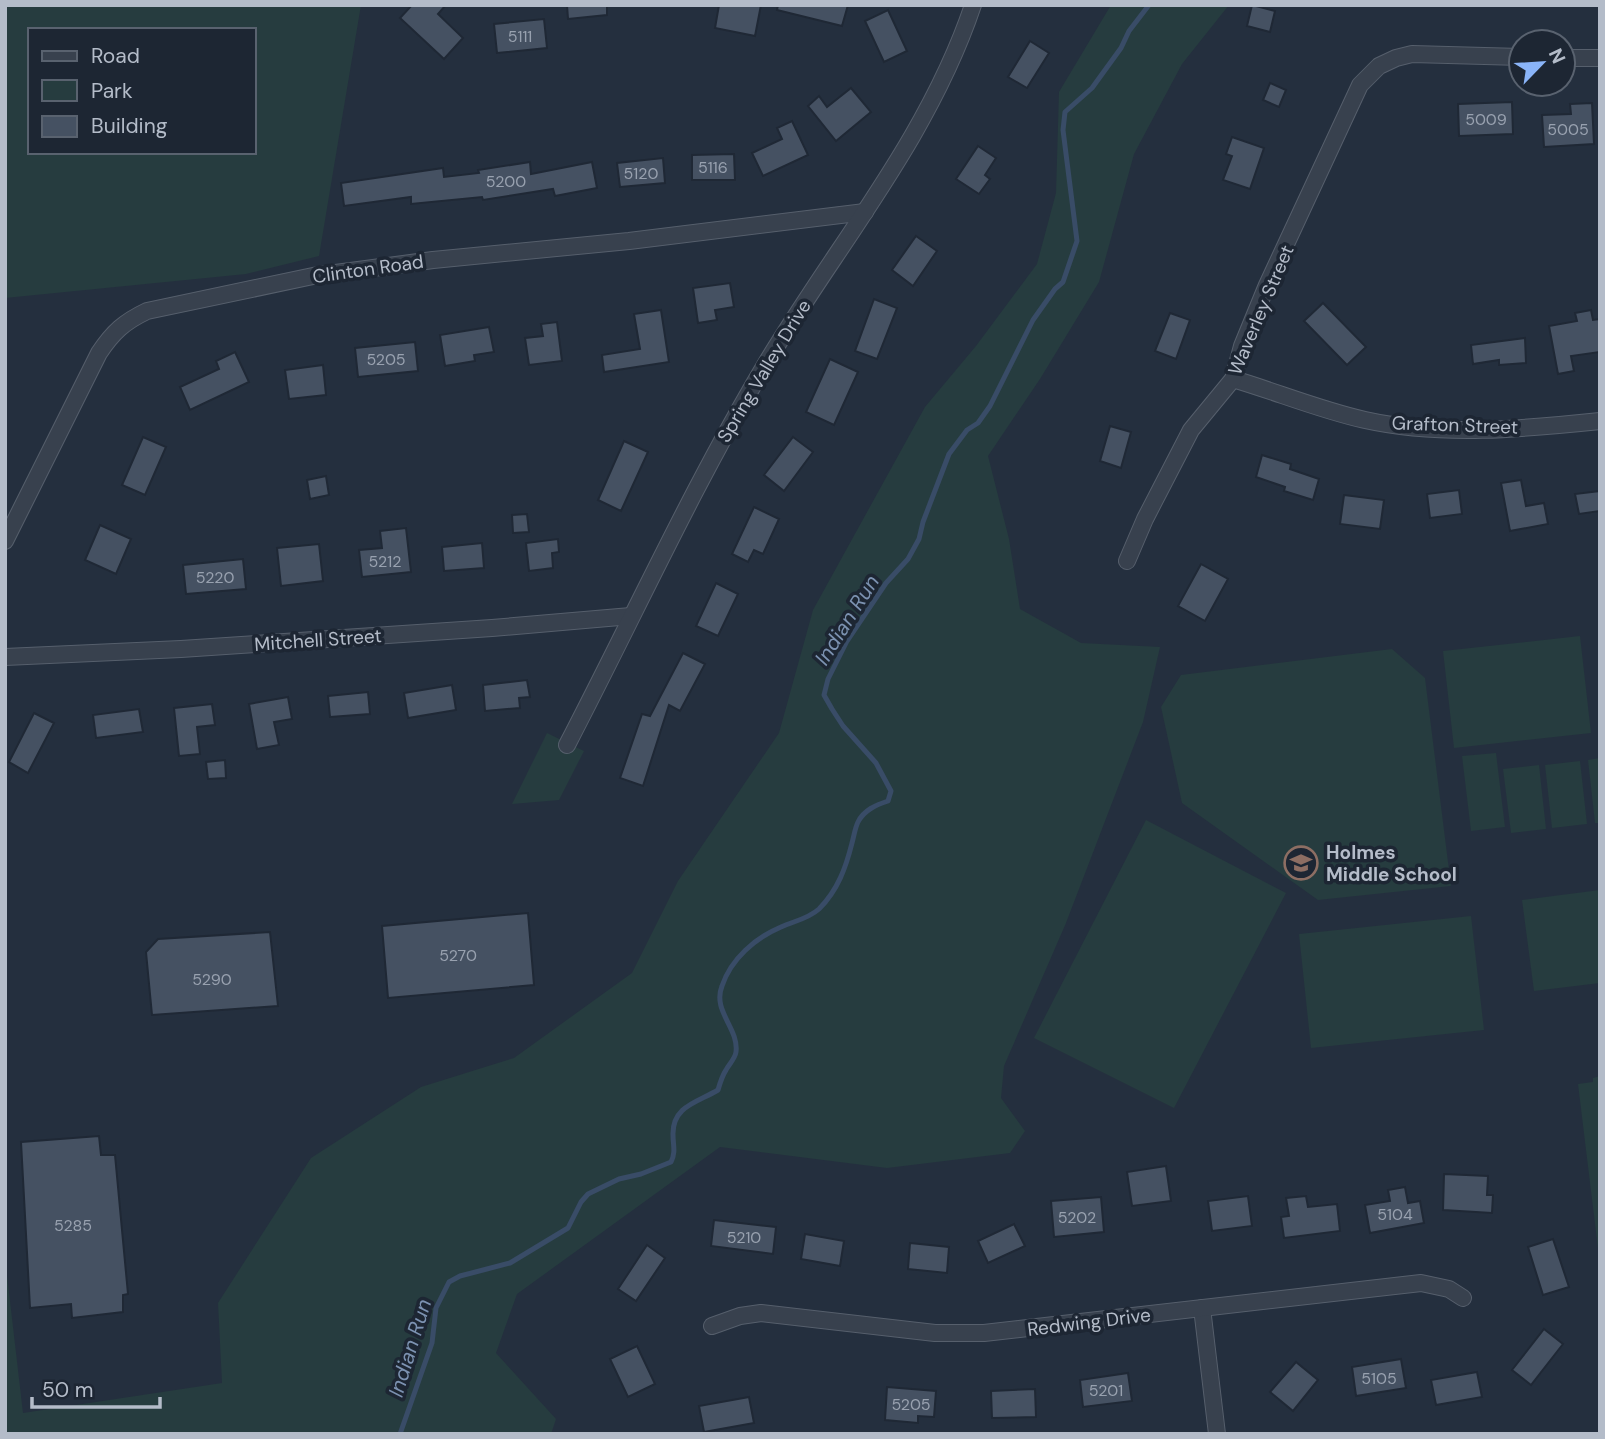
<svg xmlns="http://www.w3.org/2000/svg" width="1605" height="1439" font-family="'DM Sans',sans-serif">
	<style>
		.green { fill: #263c3f; fill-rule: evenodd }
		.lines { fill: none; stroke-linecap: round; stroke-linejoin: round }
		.stream { stroke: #394c67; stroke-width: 5 }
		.building { fill: #455162; stroke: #1f2835; stroke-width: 2 }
		.street-casing { stroke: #565f6c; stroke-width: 18 }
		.street { stroke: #38414e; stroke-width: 16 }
		.labels { text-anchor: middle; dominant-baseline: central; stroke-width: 7; stroke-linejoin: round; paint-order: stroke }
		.number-label { font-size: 16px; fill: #98a1af }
		.street-label { font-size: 19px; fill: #b4bcc9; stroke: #1d2633 }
		.poi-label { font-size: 19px; font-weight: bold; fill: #b4bcc9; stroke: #1d2633; text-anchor: start }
		.water-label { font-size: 21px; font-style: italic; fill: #7c92b1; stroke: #1d2633 }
	</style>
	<rect width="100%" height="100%" fill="#242f3e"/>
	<g class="green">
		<path d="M5,5H361L319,256L246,274L5,298ZM30,30H254V152H30Z"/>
		<path d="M1111,5H1229L1182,64L1134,154L1099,282L1040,379L988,456L1009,539L1020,609L1081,643L1160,647L1143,722L1066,923L1004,1066L1001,1098L1025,1131L1010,1153L887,1168L720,1147L517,1294L496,1353L556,1419L551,1434H5V1258L23,1413L222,1383L218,1303L311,1158L421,1087L514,1058L632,973L678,881L779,733L813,610L925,407L976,346L1037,264L1056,193L1059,92Z"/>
		<path d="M1580,636L1591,733L1454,748L1443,651Z"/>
		<path d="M1392,649L1425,678L1451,886L1318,900L1182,803L1161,707L1181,675Z"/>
		<path d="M547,733L584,751L559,800L512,804Z"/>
		<path d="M1496,753L1505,827L1471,831L1462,756Z"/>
		<path d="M1600,758V823H1595L1588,760Z"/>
		<path d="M1580,761L1587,824L1552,828L1545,765Z"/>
		<path d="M1539,765L1546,829L1511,833L1503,769Z"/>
		<path d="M1146,820L1286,893L1174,1108L1034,1038Z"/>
		<path d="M1600,890V983L1534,991L1522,900Z"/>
		<path d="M1471,916L1484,1030L1311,1048L1299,934Z"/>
		<path d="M1600,1076V1265L1578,1084L1593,1082V1078Z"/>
	</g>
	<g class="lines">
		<path class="stream" d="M400,1434L432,1343L436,1308L449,1282L460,1276L510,1263L568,1228L581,1202L588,1194L619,1179L641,1174L671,1162C676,1152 673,1145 673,1135C672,1106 698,1102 718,1090C720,1083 722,1076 726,1070C729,1064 735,1059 736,1052C739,1028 712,1011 722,986C731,959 755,938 781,927C794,921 808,919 819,909C838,890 846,867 852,843C854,836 855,828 858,822C864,810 876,805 888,801L891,791L876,763L843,726L832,709L824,695L828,679L847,641L886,583L908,559L919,539L923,522L949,454L967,430L978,423L990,406L1033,320L1055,289L1063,282L1077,241L1063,130L1065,112L1092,88L1121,48L1129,31L1149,5"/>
	</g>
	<g class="building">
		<path d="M412,5H446L438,14L463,38L444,59L400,18Z"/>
		<path d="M567,5H607V15L568,19Z"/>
		<path d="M719,5H761L755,36L715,28Z"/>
		<path d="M778,5H848L842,26L777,10Z"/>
		<path d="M1252,5L1275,11L1270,32L1247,26Z"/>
		<path d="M888,10L907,51L884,62L865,21Z"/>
		<path d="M544,19L547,48L497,53L494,24Z"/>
		<path d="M1030,41L1049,53L1027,88L1008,77Z"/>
		<path d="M1270,83L1286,90L1279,107L1263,100Z"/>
		<path d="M851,88L871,112L836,141L808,106L819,96L827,107Z"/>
		<path d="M1512,102L1513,134L1459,136L1458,104Z"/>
		<path d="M1592,103L1594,144L1544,147L1542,115L1571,114L1570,104Z"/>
		<path d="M792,121L808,155L763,176L752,153L782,139L777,128Z"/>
		<path d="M1232,137L1264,148L1250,189L1223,180L1232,156L1226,154Z"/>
		<path d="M978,146L996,158L985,175L990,179L979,194L956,179Z"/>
		<path d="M734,154L735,180H692V155Z"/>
		<path d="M663,158L665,183L620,187L617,163Z"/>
		<path d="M530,162L531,174L592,162L597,188L555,196L553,189L483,200L482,197L411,204V197L344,206L341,183L443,168L444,177L479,173L478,170Z"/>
		<path d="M916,236L937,251L913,286L892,270Z"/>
		<path d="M730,283L734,307L715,310L717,320L698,323L693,288Z"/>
		<path d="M874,299L897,308L877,359L855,351Z"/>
		<path d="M1323,303L1366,347L1347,365L1304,321Z"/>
		<path d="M661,310L669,362L604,372L602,355L640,349L634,314Z"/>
		<path d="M1591,310L1593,320L1600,319V352L1571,356L1574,371L1558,374L1549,326L1577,321L1575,313Z"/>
		<path d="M1170,313L1190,320L1176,359L1155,351Z"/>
		<path d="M557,322L562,361L529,365L525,338L543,336L541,324Z"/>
		<path d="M489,327L494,352L474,355L475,361L445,366L440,335Z"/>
		<path d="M1525,338L1526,363L1499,365V360L1473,364L1471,345Z"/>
		<path d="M415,342L418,371L358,377L355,348Z"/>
		<path d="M235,352L249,382L190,410L180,387L219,369L216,361Z"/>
		<path d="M830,359L858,372L834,425L806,412Z"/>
		<path d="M323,365L326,395L289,399L285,370Z"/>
		<path d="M1110,426L1131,432L1121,468L1100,461Z"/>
		<path d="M143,437L166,447L145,495L122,485Z"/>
		<path d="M793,437L813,452L784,491L764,475Z"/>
		<path d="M624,441L648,452L621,511L598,500Z"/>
		<path d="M1262,455L1291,464L1290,469L1319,479L1313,500L1284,491L1285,487L1256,477Z"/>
		<path d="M326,476L329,495L310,499L307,480Z"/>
		<path d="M1521,480L1526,506L1544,503L1548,524L1510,531L1501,483Z"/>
		<path d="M1459,490L1462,514L1430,518L1427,494Z"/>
		<path d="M1600,491V511L1579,514L1575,494Z"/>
		<path d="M1344,495L1384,500L1380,529L1340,524Z"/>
		<path d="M754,507L779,519L763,554L754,550L748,562L732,554Z"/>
		<path d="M527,514L529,532L513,533L512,515Z"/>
		<path d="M100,525L131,539L116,574L85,560Z"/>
		<path d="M406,528L411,572L362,577L359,550L382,548L380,531Z"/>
		<path d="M558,539L559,552L552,553L553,568L529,571L526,543Z"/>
		<path d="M482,543L484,568L444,571L442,547Z"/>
		<path d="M319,544L323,581L281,586L277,548Z"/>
		<path d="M243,559L246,589L186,594L183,565Z"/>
		<path d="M1201,564L1228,579L1205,621L1178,606Z"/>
		<path d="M716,583L738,594L718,636L696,626Z"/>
		<path d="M683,653L705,664L680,711L669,705L643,786L620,778L642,714L650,716Z"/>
		<path d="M527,680L530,697L519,698L520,708L485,711L483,685Z"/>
		<path d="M452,685L456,710L408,718L404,693Z"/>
		<path d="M368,692L370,714L330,717L328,696Z"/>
		<path d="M288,697L292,719L274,722L279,745L257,749L249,704Z"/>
		<path d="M212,704L215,725L197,727L200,754L179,756L174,708Z"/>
		<path d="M139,709L143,732L96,738L93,715Z"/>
		<path d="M34,713L54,723L28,773L9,762Z"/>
		<path d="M225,760L226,778L208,779L206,762Z"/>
		<path d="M528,913L534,985L388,998L382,926Z"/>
		<path d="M270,932L278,1006L152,1015L146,952L158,939Z"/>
		<path d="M99,1136L101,1155H115L128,1294L123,1295V1312L72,1318L71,1304L30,1308L21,1142Z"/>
		<path d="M1166,1166L1171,1201L1132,1206L1127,1172Z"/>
		<path d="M1444,1174L1488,1176L1487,1195H1493L1492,1213L1443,1210Z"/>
		<path d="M1405,1187L1408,1203L1420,1201L1424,1223L1370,1233L1365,1205L1390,1201L1388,1190Z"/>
		<path d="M1248,1196L1252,1226L1212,1231L1208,1201Z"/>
		<path d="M1306,1196L1308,1207L1337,1204L1340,1231L1284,1238L1281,1217L1289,1216L1286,1198Z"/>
		<path d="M1101,1197L1104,1232L1054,1237L1051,1201Z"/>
		<path d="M714,1220L776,1227L773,1254L711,1246Z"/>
		<path d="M1014,1224L1025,1246L988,1263L978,1241Z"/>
		<path d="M805,1234L844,1241L840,1266L801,1259Z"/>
		<path d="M1553,1239L1569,1287L1543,1295L1528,1247Z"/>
		<path d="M910,1243L949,1247L947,1273L908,1269Z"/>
		<path d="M647,1245L665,1258L636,1301L618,1289Z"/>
		<path d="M1544,1329L1563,1344L1531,1385L1512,1370Z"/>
		<path d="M637,1346L655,1384L628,1397L610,1359Z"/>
		<path d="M1401,1359L1406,1388L1356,1396L1352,1367Z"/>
		<path d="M1296,1362L1318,1380L1293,1411L1270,1392Z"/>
		<path d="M1477,1372L1482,1397L1436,1405L1431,1380Z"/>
		<path d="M1128,1373L1132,1401L1083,1407L1080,1380Z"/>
		<path d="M887,1387L936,1391L934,1417L918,1416V1423L885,1420Z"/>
		<path d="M1035,1389L1036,1417L992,1418L991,1391Z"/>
		<path d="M749,1397L754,1423L704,1432L699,1406Z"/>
	</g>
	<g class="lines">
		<defs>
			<g id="street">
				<path d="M1563,58H1600"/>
				<path d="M1233,379C1277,392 1320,410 1365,420C1442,437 1523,429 1600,421"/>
				<path d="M5,541L99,353C113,332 124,322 147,311L313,276L433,260L629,241L865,212"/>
				<path d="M1127,561L1145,519L1191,430L1233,379L1242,346L1267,285L1360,85L1379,66L1396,58L1412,54L1521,57"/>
				<path d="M5,657L181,649L492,628L631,616"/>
				<path d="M567,745C633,618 692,488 765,365C836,246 928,139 973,5"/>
				<path d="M1202,1308L1217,1434"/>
				<path d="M712,1326L740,1316L761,1313L935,1333H984L1421,1283L1449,1289L1463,1298"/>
			</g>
		</defs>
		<use href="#street" class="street-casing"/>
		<use href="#street" class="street"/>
	</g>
	<defs>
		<symbol id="school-ring" viewBox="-11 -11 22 22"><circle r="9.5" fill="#1d2633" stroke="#8d6e63" stroke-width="1.5"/><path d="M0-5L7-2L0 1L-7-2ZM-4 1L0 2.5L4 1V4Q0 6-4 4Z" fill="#8d6e63"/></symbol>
	</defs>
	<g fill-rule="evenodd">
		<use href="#school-ring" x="1282" y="844" width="38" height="38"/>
	</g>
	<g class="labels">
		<g class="number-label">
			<text x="520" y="36">5111</text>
			<text x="1486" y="119">5009</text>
			<text x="1568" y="129">5005</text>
			<text x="713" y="167">5116</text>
			<text x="641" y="173">5120</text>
			<text x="506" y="181">5200</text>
			<text x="386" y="359">5205</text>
			<text x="385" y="561">5212</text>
			<text x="215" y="577">5220</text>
			<text x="458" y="955">5270</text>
			<text x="212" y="979">5290</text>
			<text x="1395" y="1214">5104</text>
			<text x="1077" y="1217">5202</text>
			<text x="73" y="1225">5285</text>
			<text x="744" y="1237">5210</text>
			<text x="1379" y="1378">5105</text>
			<text x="1106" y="1390">5201</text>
			<text x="911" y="1404">5205</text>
		</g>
		<g class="street-label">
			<text transform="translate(368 269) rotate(-8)">Clinton Road</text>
			<text transform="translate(1261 310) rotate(-67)">Waverley Street</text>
			<text transform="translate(764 371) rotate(-59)">Spring Valley Drive</text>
			<text transform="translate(1455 425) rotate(2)">Grafton Street</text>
			<text transform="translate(318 640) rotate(-4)">Mitchell Street</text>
			<text transform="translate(1089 1322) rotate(-7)">Redwing Drive</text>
		</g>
		<g class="poi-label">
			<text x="1326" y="852">Holmes<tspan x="1326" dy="22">Middle School</tspan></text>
		</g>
		<g class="water-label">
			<text transform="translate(847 620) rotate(-58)">Indian Run</text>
			<text transform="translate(410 1348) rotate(-73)">Indian Run</text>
		</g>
	</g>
	<rect width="1605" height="1439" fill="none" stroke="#b4bcc9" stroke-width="14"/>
	<rect x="28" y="28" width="228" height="126" fill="#1d2633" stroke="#59626f" stroke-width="2"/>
	<rect x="42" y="51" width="35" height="10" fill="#38414e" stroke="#59626f" stroke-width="2"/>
	<text x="91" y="63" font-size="21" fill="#b4bcc9">Road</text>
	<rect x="42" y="80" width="35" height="21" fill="#263c3f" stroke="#59626f" stroke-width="2"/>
	<text x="91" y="98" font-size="21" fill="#b4bcc9">Park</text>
	<rect x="42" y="116" width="35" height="21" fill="#455162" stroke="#59626f" stroke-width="2"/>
	<text x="91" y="133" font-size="21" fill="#b4bcc9">Building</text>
	<g transform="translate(1542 63) rotate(65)"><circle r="33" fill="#1d2633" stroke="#59626f" stroke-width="2"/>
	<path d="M0-5L12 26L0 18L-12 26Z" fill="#8ab4f8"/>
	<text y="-10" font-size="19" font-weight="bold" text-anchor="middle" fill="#b4bcc9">N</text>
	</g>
	<path d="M32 1397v10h128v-10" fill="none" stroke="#b4bcc9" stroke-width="3.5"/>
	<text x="42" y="1397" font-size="21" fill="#b4bcc9" stroke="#1d2633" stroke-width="5" paint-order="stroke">50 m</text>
</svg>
